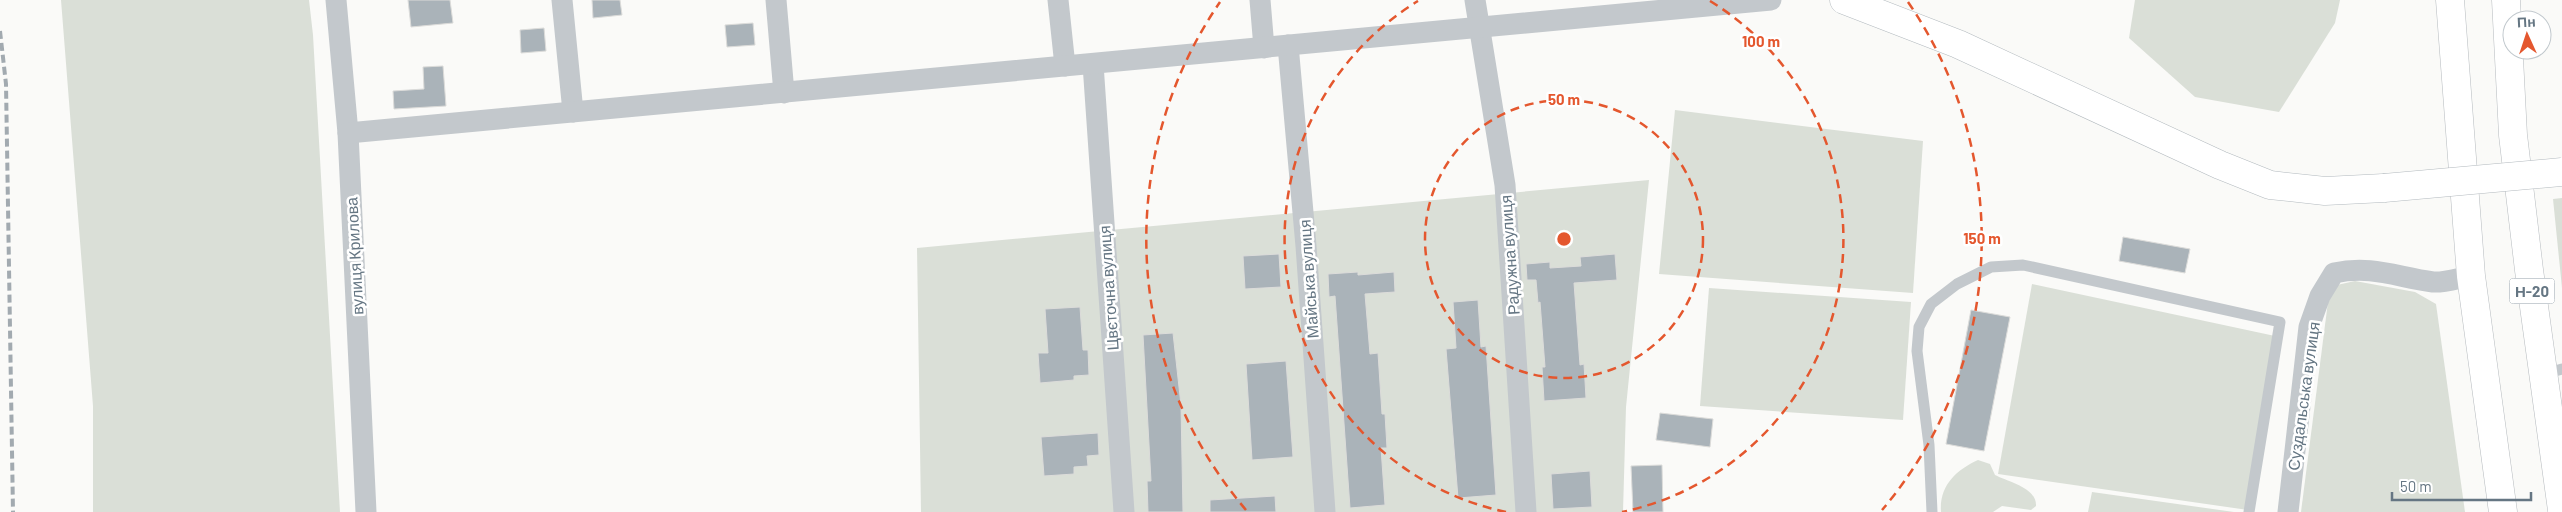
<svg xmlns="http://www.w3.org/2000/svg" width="2562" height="512" font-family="Barlow,sans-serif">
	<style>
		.green { fill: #dadfd7 }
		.building { fill: #aab3b9; stroke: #dcdcda }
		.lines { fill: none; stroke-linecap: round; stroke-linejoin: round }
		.secondary-casing { stroke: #b3babf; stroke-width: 29 }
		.primary-casing { stroke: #b5babe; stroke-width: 29 }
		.lane { stroke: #c3c8cc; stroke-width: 11 }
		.street { stroke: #c3c8cc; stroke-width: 21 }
		.secondary { stroke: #fff; stroke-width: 28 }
		.primary { stroke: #fff; stroke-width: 28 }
		.rail { stroke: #a2aab0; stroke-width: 4; stroke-dasharray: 8 4; stroke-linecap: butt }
		.secondary-bridge-casing { stroke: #b3babf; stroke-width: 29; stroke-linecap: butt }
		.secondary-bridge { stroke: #fff; stroke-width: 28 }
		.ring { fill: none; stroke: #e4572e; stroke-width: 2.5; stroke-dasharray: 9 6 }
		.labels { text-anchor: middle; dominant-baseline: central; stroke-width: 5; stroke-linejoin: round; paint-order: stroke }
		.shield { fill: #fff; stroke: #939fa8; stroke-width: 1 }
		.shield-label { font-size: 15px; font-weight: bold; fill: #657683 }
		.street-label { font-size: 16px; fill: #657683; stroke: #fff }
		.centre { fill: #e4572e; stroke: #fff; stroke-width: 2.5 }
		.ring-label { font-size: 15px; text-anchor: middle; font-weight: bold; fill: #e4572e; stroke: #fff; stroke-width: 5; stroke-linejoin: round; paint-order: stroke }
	</style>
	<rect width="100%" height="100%" fill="#fafaf8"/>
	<g class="green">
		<path d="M61,0H309L313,35L340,512H93V406Z"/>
		<path d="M2135,0H2340L2335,23L2279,112L2195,97L2129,38Z"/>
		<path d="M1675,110L1923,141L1913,293L1659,274Z"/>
		<path d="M1649,180L1626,407L1623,512H921L917,248Z"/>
		<path d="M2562,198V288L2553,199Z"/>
		<path d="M2355,281L2415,292L2436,304L2465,512H2301L2329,294L2337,285Z"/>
		<path d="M2032,284L2275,336L2248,510L1998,474Z"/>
		<path d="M1709,288L1911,302L1903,420L1700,406Z"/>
		<path d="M1978,460L1990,464L1995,475C2009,482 2037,488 2036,506L2031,510L2002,506L1993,512H1941C1939,486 1956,470 1978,460Z"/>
		<path d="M2092,492L2234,512H2088Z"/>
	</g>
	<g class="building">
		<path d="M408,0H450L453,23L411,27Z"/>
		<path d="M592,0H620L622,15L593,18Z"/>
		<path d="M753,23L755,45L727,47L725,25Z"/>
		<path d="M544,28L546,51L521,53L520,30Z"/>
		<path d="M443,66L446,106L394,109L393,91L424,89L423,67Z"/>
		<path d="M2123,237L2190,249L2185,273L2119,261Z"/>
		<path d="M1279,254L1281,287L1245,289L1243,256Z"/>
		<path d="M1615,254L1617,280L1574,283L1580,365L1584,364L1586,398L1544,401L1542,367H1545L1540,302L1538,303L1536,280H1527L1526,264L1550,262V268L1581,266L1580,257Z"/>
		<path d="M1358,272V275L1394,272L1395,292L1365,294L1370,354L1378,353L1382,414H1385L1387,448H1381L1385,505L1350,508L1335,296L1329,297L1328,274Z"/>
		<path d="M1478,300L1481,347L1486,346L1496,495L1458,498L1446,349L1456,348L1453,302Z"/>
		<path d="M1080,307L1083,350H1088L1089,375L1074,376V380L1040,383L1038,353H1048L1045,309Z"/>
		<path d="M1971,310L2010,317L1984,451L1946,444Z"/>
		<path d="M1173,333L1181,405L1183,512H1148L1147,481H1151L1143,335Z"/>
		<path d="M1286,361L1293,457L1252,460L1246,364Z"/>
		<path d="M1660,413L1713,419L1710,447L1656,440Z"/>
		<path d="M1098,433L1099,455L1087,456L1088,466L1074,467V474L1044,476L1041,437Z"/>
		<path d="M1662,465L1663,512H1633L1631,466Z"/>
		<path d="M1590,471L1592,507L1553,509L1551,474Z"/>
		<path d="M1275,496L1276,512H1210V500Z"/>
	</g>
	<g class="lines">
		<defs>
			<path id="secondary" d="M1844,0L1958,44L2220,165L2270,185L2325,191L2384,188"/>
			<g id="primary">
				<path d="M2450,0L2471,276L2503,512"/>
				<path d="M2506,0L2513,135L2529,270L2562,510"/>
			</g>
		</defs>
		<use href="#secondary" class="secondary-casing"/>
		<use href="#primary" class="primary-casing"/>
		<g class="lane">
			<path d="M2555,371L2562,369"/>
			<path d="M1932,512L1929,445L1917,351L1919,327L1931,304L1957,284L1991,267L2023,265L2280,322L2249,512"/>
		</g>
		<g class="street">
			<path d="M336,0L348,133L366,512"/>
			<path d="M562,0L573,112"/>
			<path d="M776,0L784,93"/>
			<path d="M1058,0L1065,66"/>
			<path d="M1260,0L1264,48"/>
			<path d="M1475,0L1505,185L1526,512"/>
			<path d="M1288,45L1306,246L1325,512"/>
			<path d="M1093,64L1124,512"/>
			<path d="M348,133L1771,0"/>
			<path d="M2288,512L2309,327L2320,296L2334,273C2372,265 2396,277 2433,282C2444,283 2459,278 2471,276"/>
		</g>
		<use href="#secondary" class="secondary"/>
		<use href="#primary" class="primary"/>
		<path class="rail" d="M0,31L6,84L13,512"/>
		<defs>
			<path id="secondary-bridge" d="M2384,188L2562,172"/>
		</defs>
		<use href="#secondary-bridge" class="secondary-bridge-casing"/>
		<use href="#secondary-bridge" class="secondary-bridge"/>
	</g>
	<g class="ring">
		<circle cx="1564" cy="239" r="139"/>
		<path d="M1506 512A279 279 0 0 1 1418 1M1710 1A279 279 0 0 1 1622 512"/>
		<path d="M1246 510A418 418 0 0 1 1220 2M1908 2A418 418 0 0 1 1882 510"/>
	</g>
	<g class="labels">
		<rect class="shield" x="2509.5" y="278.5" width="45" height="25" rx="4"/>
		<g class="shield-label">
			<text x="2532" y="291">Н-20</text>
		</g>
		<g class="street-label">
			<text transform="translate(1509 255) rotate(-94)">Радужна вулиця</text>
			<text transform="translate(354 256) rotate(-93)">вулиця Крилова</text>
			<text transform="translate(1308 279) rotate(-94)">Майська вулиця</text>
			<text transform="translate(1108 288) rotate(-94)">Цвєточна вулиця</text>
			<text transform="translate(2303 396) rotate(-82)">Суздальська вулиця</text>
		</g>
	</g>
	<circle cx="1564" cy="239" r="8" class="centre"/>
	<g class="ring-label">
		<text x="1761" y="47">100 m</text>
		<text x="1564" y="105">50 m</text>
		<text x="1982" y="244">150 m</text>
	</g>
	<g transform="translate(2527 35) rotate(357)"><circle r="24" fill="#ffffff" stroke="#c1c8cd"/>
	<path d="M0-4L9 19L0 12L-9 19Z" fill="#e4572e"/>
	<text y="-8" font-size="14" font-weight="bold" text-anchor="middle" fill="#657683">Пн</text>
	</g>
	<path d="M2392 492v8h139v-8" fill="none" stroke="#657683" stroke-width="2.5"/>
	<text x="2400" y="492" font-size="15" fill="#657683" stroke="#ffffff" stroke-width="4" paint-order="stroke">50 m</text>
</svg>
